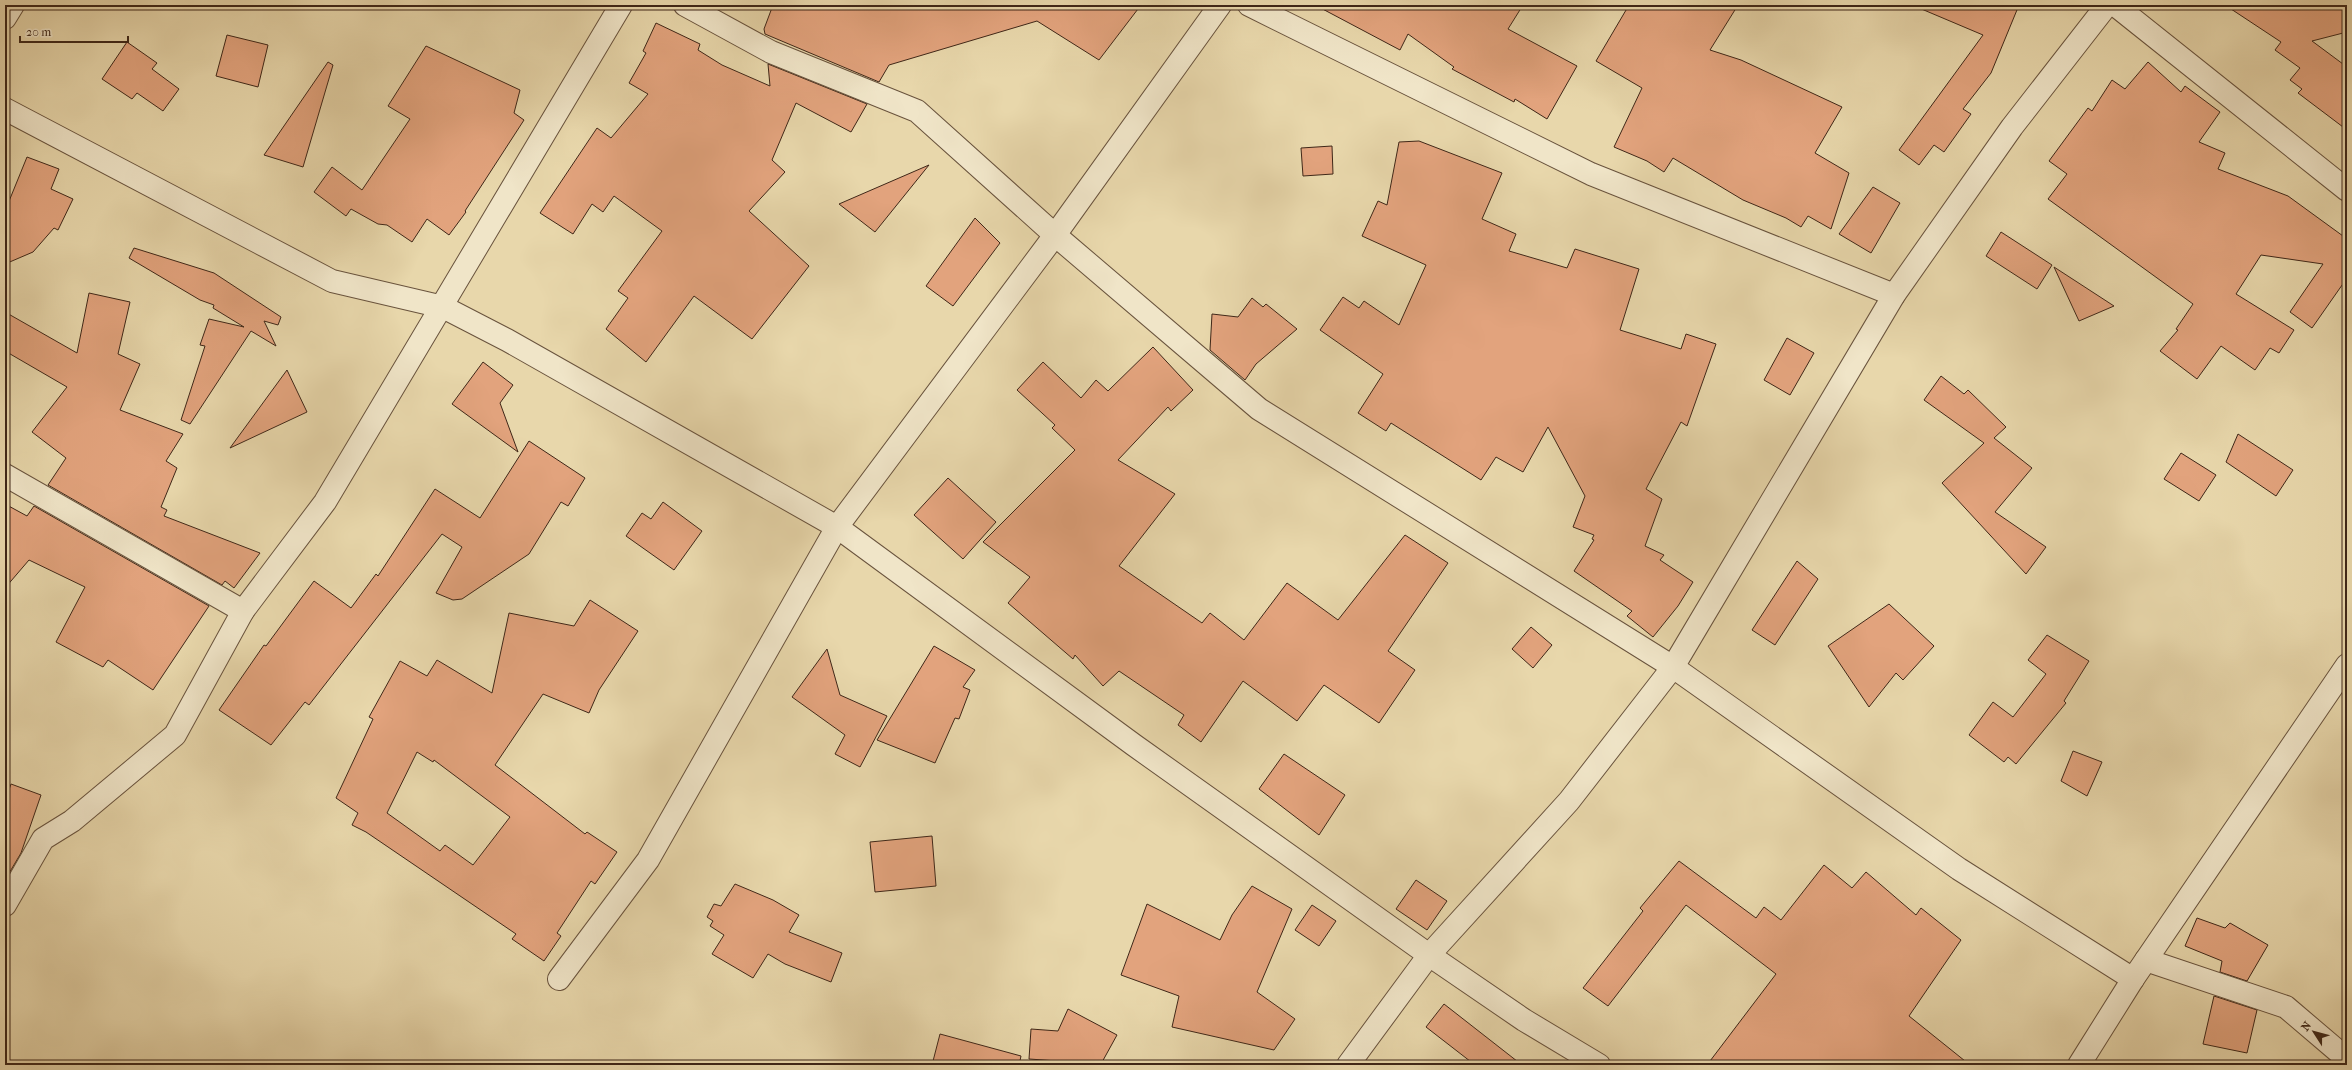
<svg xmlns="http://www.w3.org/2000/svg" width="2352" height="1070" font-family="'IM FELL French Canon',serif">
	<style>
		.building { fill: #e2a37d; stroke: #3f2718; fill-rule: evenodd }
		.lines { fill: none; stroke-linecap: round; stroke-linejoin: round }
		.minor-casing { stroke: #69533d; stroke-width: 24 }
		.minor { stroke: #f0e5c8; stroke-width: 22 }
	</style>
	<rect width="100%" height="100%" fill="#e8d7ab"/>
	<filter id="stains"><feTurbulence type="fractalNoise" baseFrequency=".005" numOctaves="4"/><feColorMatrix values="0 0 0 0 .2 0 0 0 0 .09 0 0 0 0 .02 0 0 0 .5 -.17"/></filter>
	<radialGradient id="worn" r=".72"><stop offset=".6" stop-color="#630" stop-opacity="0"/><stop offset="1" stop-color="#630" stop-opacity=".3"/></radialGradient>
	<g class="building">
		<path d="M773,5H1141L1099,60L1037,21L889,65L879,82L765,34L764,29Z"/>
		<path d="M1315,5H1523L1508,29L1577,66L1547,119L1515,99L1514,102L1452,69L1454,67L1408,34L1400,50Z"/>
		<path d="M1629,5H1738L1710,50L1741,60L1842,107L1815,153L1849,173L1831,229L1808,216L1801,227L1786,218L1743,200L1673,158L1664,172L1647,161L1614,147L1642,88L1596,61Z"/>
		<path d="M1912,5H2019L1991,73L1963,109L1971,114L1944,152L1934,145L1919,165L1899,150L1983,35Z"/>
		<path d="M2225,5H2347V32L2312,41L2347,67V130L2298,93L2302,89L2290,80L2300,68L2275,50L2281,42Z"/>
		<path d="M656,23L700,44L698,50L722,65L770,86L768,64L867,104L851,132L796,103L772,160L785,172L749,211L809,266L752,339L694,296L646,362L606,329L628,298L618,291L662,231L614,196L603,212L592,204L573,234L540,213L597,128L611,138L648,94L629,83L646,53L643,51Z"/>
		<path d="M227,35L268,45L258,87L216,76Z"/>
		<path d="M127,42L157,63L152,69L179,89L163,111L137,93L132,99L102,79Z"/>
		<path d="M426,46L520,90L514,113L524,120L465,211L466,212L449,235L427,219L412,242L387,225L378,224L351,209L346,216L314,192L332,167L362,190L410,119L388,106Z"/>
		<path d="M328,62L333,65L303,167L264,155Z"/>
		<path d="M2148,62L2181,92L2185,86L2220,112L2199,142L2225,153L2218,169L2288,196L2343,236L2347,230V278L2312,328L2290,312L2323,264L2261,255L2236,294L2294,330L2279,353L2270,348L2255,370L2221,346L2197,379L2160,351L2178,330L2176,329L2193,304L2048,199L2067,174L2049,161L2088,108L2092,111L2112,80L2125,89Z"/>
		<path d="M1419,141L1502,173L1482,219L1516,234L1509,251L1567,268L1575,249L1639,269L1620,330L1681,349L1686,334L1716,344L1687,426L1681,422L1646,489L1662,499L1645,546L1664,555L1660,560L1693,582L1678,606L1653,637L1627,616L1632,611L1574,571L1594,540L1592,539L1594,535L1573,527L1585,496L1548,427L1523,472L1496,457L1481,480L1391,423L1386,431L1358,413L1383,374L1320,330L1343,297L1359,308L1364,301L1399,325L1426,265L1362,236L1378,201L1387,205L1399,142Z"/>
		<path d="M1332,146L1333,174L1303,176L1301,148Z"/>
		<path d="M27,157L59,169L51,189L73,199L58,230L54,228L33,252L5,264V211Z"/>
		<path d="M929,165L875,232L839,204Z"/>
		<path d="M1873,187L1900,203L1871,253L1839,234Z"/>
		<path d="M975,218L1000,243L953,306L926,286Z"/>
		<path d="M2001,232L2052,265L2037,289L1986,256Z"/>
		<path d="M134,248L214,273L281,317L278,325L264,321L276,346L251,331L190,424L181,420L205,346L200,345L209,319L244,327L213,308L214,305L200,300L129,258Z"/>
		<path d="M2054,267L2114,306L2079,321Z"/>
		<path d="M89,293L130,302L118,354L140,364L120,410L183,434L166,461L177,468L161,507L167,510L164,516L260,553L234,588L225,581L222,585L48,485L66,458L32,432L67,387L5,351V312L77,353Z"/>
		<path d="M1252,298L1263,307L1266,304L1297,329L1256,364L1245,380L1210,350L1212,314L1238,317Z"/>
		<path d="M1787,338L1814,353L1790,395L1764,380Z"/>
		<path d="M1153,347L1193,390L1171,411L1168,407L1118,460L1175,494L1119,566L1202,623L1210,613L1244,640L1287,583L1338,620L1405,535L1448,563L1388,651L1415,670L1379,723L1324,685L1297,721L1243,681L1201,742L1178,725L1184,715L1119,671L1103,686L1075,655L1073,659L1008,603L1030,577L983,542L1075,450L1052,428L1055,425L1017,390L1043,362L1081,398L1096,380L1108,391Z"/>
		<path d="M483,362L513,385L500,403L518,452L452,404Z"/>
		<path d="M287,370L307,412L230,448Z"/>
		<path d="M1941,376L1964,394L1968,390L2006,427L1994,438L2032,468L1995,512L2046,547L2026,574L1942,483L1984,443L1924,400Z"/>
		<path d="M2238,434L2293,470L2276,496L2226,462Z"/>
		<path d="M529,441L585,478L568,506L561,502L529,554L462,599L453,600L436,593L462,547L442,534L309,705L305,702L271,745L219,710L264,645L266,646L314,581L351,608L376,574L378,576L435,489L480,518Z"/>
		<path d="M2181,453L2216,475L2199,501L2164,479Z"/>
		<path d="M948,478L996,522L963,559L914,515Z"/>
		<path d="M663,502L702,531L674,570L626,536L642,513L651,519Z"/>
		<path d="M5,504L27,516L34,506L209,606L153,690L108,660L103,667L56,642L85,587L29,560L5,588Z"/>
		<path d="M1797,561L1818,579L1775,645L1752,630Z"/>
		<path d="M590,600L638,631L599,690L589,713L543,694L495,765L585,834L587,832L617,852L595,884L591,881L557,933L561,936L544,961L512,939L516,934L366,832L352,825L358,813L336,798L373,719L369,717L400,661L427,676L437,660L492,693L509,613L574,626ZM417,752L433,762L434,760L510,817L473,865L445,845L440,851L387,813Z"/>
		<path d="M1889,604L1934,646L1903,680L1896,673L1869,707L1828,646Z"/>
		<path d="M1531,627L1552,645L1533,668L1512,649Z"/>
		<path d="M2047,635L2089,661L2064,701L2066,703L2016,764L2008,757L2004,762L1969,735L1993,702L2013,717L2046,674L2028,660Z"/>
		<path d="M934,646L975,670L963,687L970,690L959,719L955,718L935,763L877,740Z"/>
		<path d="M827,649L840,695L887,716L860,767L835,754L845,735L792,697Z"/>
		<path d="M2073,751L2102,762L2087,796L2061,781Z"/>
		<path d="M1284,754L1345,795L1319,835L1259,789Z"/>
		<path d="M11,784L41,795L21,853L5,880V801Z"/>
		<path d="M932,836L936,886L875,892L870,842Z"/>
		<path d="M1679,861L1756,918L1764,907L1781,920L1824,865L1852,888L1866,872L1916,915L1921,908L1961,940L1909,1016L1970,1065H1707L1776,974L1686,905L1608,1006L1583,988L1643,911L1640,908Z"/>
		<path d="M1416,880L1447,901L1427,930L1396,909Z"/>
		<path d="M735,884L773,900L799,915L789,932L842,953L831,982L785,964L768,954L753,978L712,954L724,935L710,926L713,921L707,917L714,904L721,906Z"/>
		<path d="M1252,886L1292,909L1257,992L1295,1019L1274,1050L1172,1027L1179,996L1121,975L1147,904L1220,940L1232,915Z"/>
		<path d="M1312,905L1336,921L1319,946L1295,930Z"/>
		<path d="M2197,918L2225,928L2230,923L2268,945L2247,981L2220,972L2222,961L2185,946Z"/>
		<path d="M2214,996L2257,1010L2247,1053L2203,1044Z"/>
		<path d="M1444,1004L1522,1065H1475L1426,1027Z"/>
		<path d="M1068,1009L1117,1035L1101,1064L1029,1059L1031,1029L1058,1031Z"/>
		<path d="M940,1034L1021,1056L1019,1065H932Z"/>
	</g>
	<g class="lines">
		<defs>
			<g id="minor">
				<path d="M685,5L771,52L917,111L1055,235L1259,409L1673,667L1959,869L2133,979"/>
				<path d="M1249,5L1591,174L1894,295"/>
				<path d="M2115,5L2347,190"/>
				<path d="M5,18L13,5"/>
				<path d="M5,109L332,281L443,307L507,340L837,527L1134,745L1429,955L1524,1020L1599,1065"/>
				<path d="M5,475L243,611"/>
				<path d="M5,905L43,839L72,821L175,735L243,611L325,502L621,5"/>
				<path d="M2146,960L2286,1007L2347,1059"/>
				<path d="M559,979L648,860L837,527L1055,235L1220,5"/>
				<path d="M1348,1065L1429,955L1569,801L1673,667L1894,295L2012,127L2107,5"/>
				<path d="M2079,1065L2133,979L2347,665"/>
			</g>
		</defs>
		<use href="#minor" class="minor-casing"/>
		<use href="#minor" class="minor"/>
	</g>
	<rect width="2352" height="1070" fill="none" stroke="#e8d7ab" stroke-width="20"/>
	<rect x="6" y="6" width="2340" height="1058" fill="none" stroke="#3f2718" stroke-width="2"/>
	<rect x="10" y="10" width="2332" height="1050" fill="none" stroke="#3f2718"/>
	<g transform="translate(2314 1032) rotate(306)" stroke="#f0e5c8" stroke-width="3" paint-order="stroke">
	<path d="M0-3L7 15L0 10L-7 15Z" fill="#3f2718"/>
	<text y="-6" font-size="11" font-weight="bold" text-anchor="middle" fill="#3f2718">N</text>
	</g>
	<path d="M20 36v6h108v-6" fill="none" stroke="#3f2718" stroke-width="2"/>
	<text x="26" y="36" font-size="12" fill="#3f2718" stroke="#f0e5c8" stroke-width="3" paint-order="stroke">20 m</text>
	<rect width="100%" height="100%" filter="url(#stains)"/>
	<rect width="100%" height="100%" fill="url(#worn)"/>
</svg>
